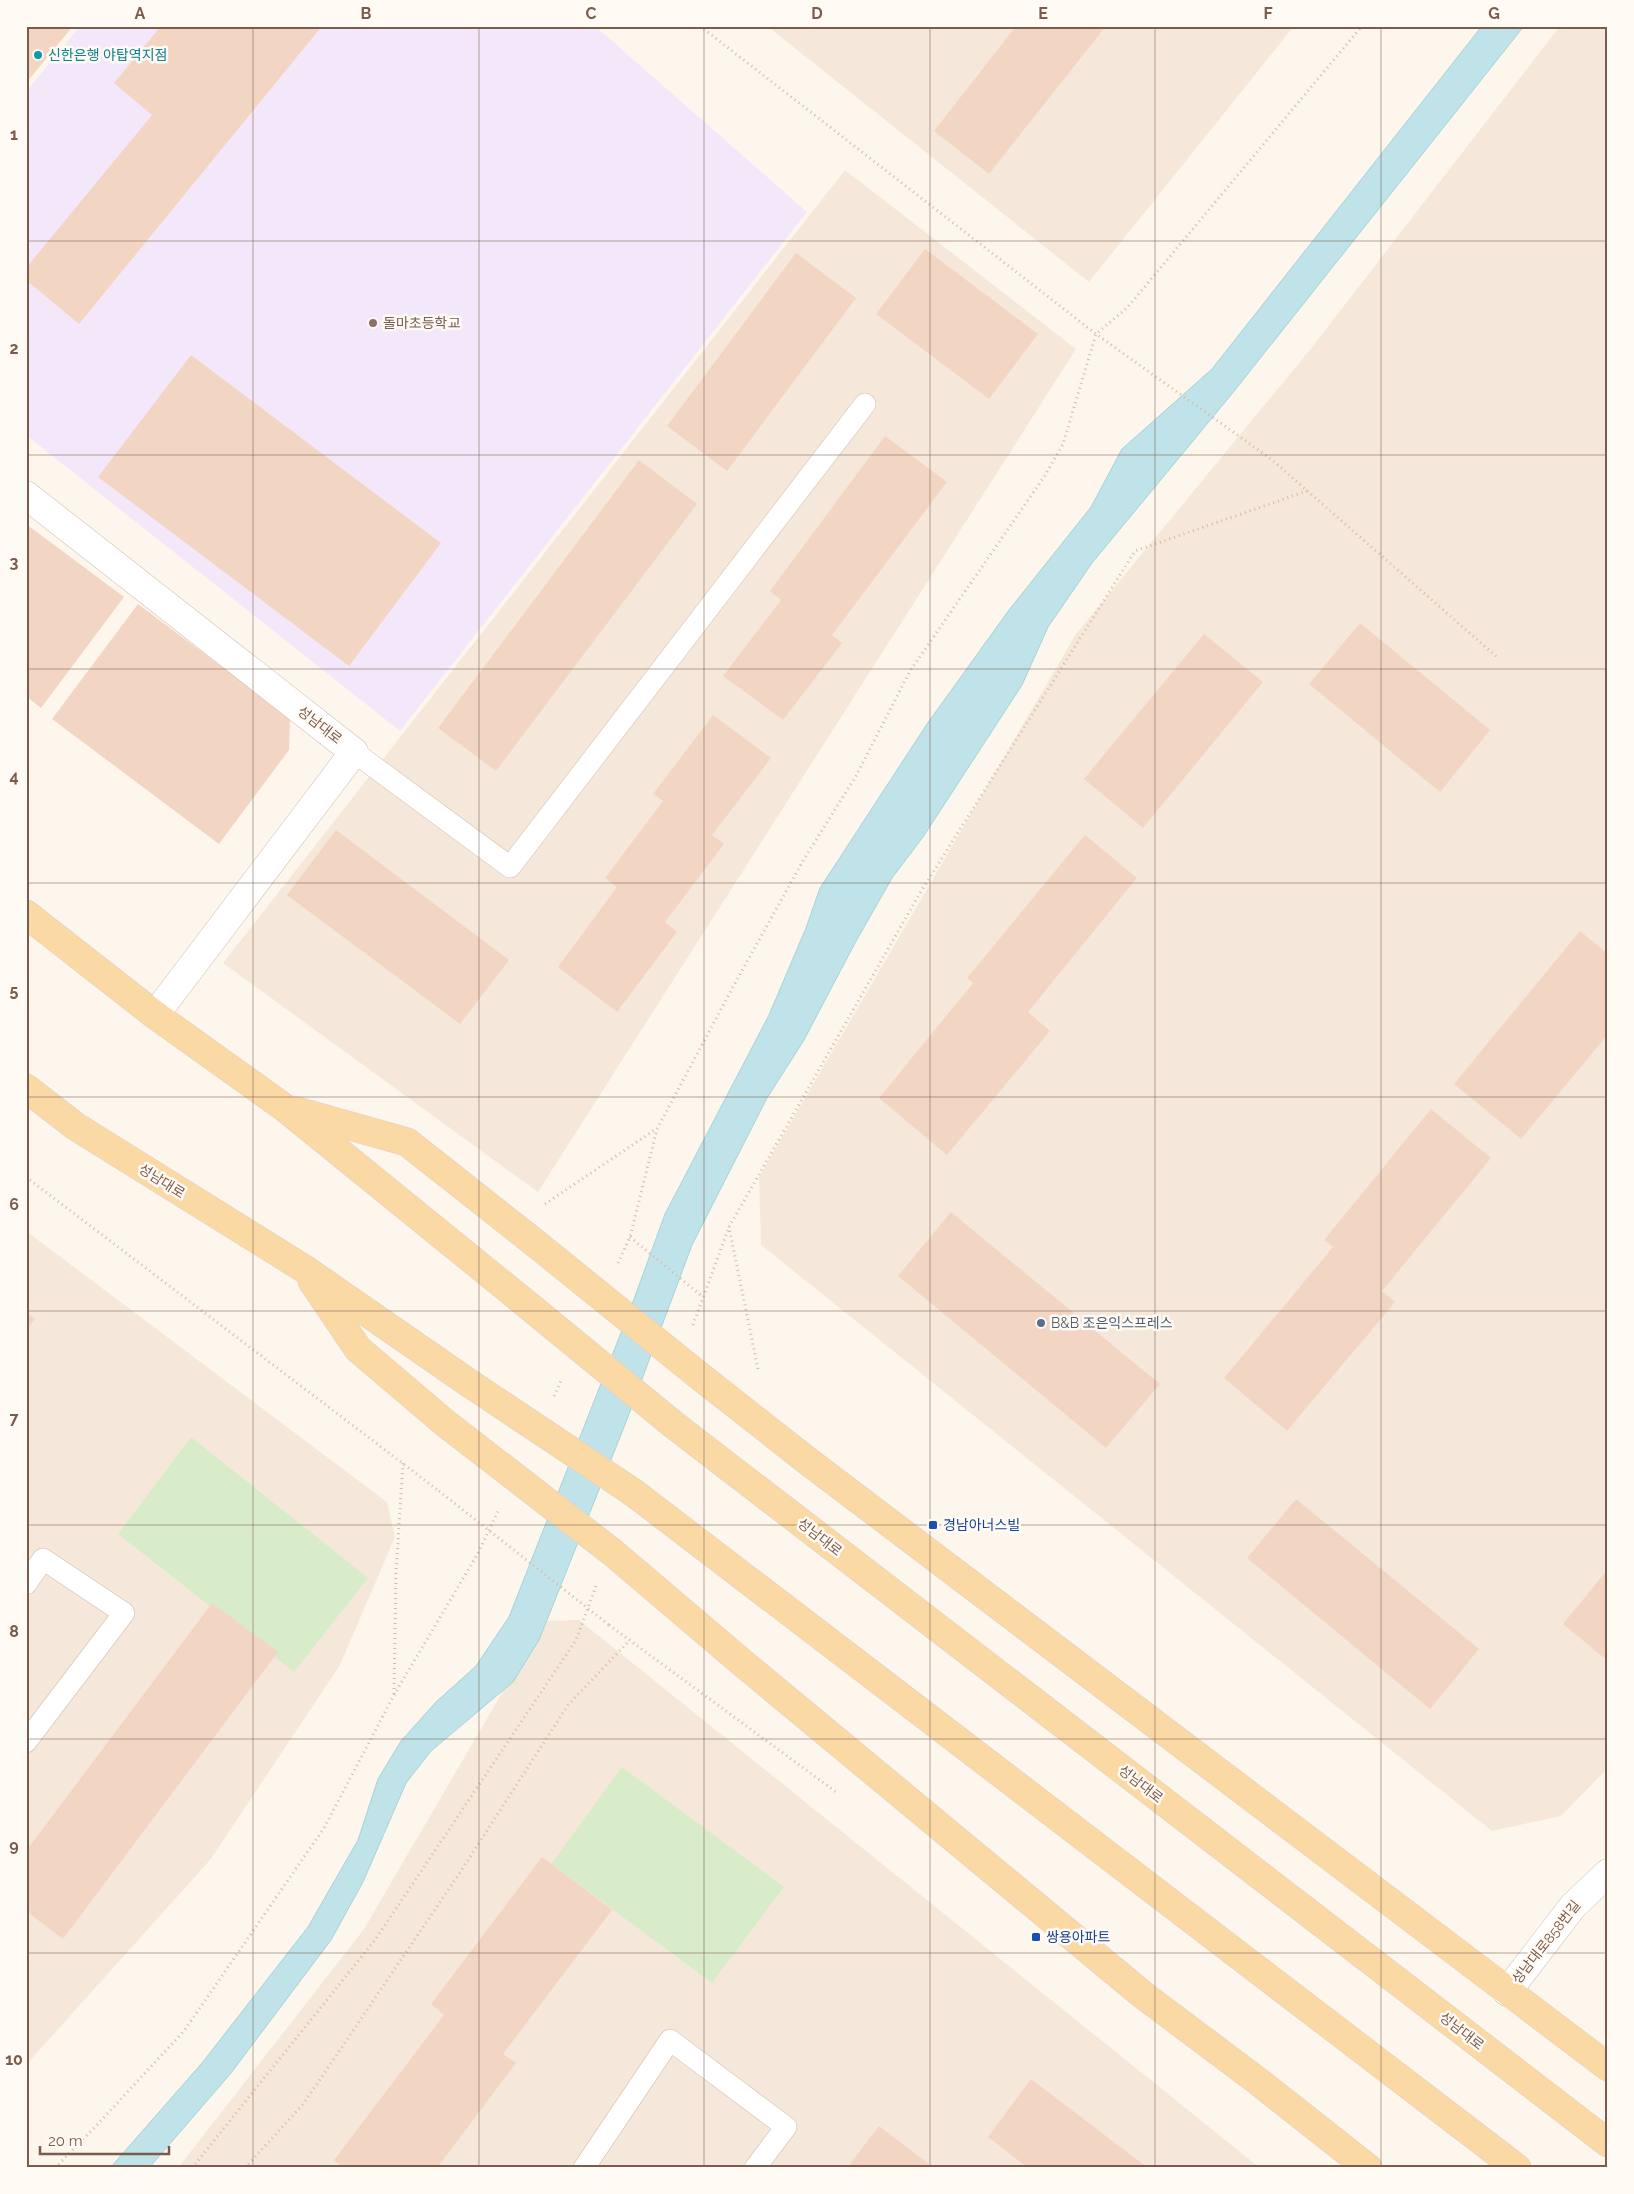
<svg xmlns="http://www.w3.org/2000/svg" width="1634" height="2194" font-family="Raleway,'Noto Sans KR',sans-serif">
	<style>
		.residential { fill: #f5e8da }
		.education { fill: #f3e8fa }
		.green { fill: #d8ecc9 }
		.water { fill: #bfe3e8; stroke: #a5d3da }
		.building { fill: #f3d5c3 }
		.lines { fill: none; stroke-linecap: round; stroke-linejoin: round }
		.lane-casing { stroke: #d1beb0; stroke-width: 22 }
		.street-casing { stroke: #d1beb0; stroke-width: 29 }
		.primary-casing { stroke: #dad1cd; stroke-width: 29 }
		.path { stroke: #d9b8a5; stroke-width: 3; stroke-dasharray: 1 4; stroke-linecap: butt }
		.lane { stroke: #fff; stroke-width: 21 }
		.street { stroke: #fff; stroke-width: 28 }
		.primary { stroke: #fbd9a5; stroke-width: 28 }
		.primary-bridge-casing { stroke: #dad1cd; stroke-width: 29; stroke-linecap: butt }
		.path-bridge { stroke: #d9b8a5; stroke-width: 3; stroke-dasharray: 1 4; stroke-linecap: butt }
		.primary-bridge { stroke: #fbd9a5; stroke-width: 28 }
		.grid { fill: none; stroke: #7a5c4d; stroke-width: 1; stroke-opacity: 0.55 }
		.culture-dot { fill: #0f9aa8; stroke: #fffaf3; stroke-width: 2 }
		.education-dot { fill: #8d6e63; stroke: #fffaf3; stroke-width: 2 }
		.service-dot { fill: #5c6f8a; stroke: #fffaf3; stroke-width: 2 }
		.transit-dot { fill: #1a4fb4; stroke: #fffaf3; stroke-width: 2 }
		.labels { text-anchor: middle; dominant-baseline: central; stroke-width: 5; stroke-linejoin: round; paint-order: stroke }
		.culture-label { font-size: 14px; fill: #0d838f; stroke: #fffaf3; text-anchor: start }
		.education-label { font-size: 14px; fill: #785e54; stroke: #fffaf3; text-anchor: start }
		.street-label { font-size: 14px; fill: #7a5c4d; stroke: #fffaf3 }
		.service-label { font-size: 14px; fill: #4e5e75; stroke: #fffaf3; text-anchor: start }
		.transit-label { font-size: 14px; fill: #164399; stroke: #fffaf3; text-anchor: start }
		.neatline { fill: none; stroke: #7a5c4d; stroke-width: 2 }
		.grid-label { font-size: 16px; text-anchor: middle; font-weight: bold; fill: #7a5c4d }
	</style>
	<rect width="100%" height="100%" fill="#fdf6ec"/>
	<g class="residential">
		<path d="M767,26H1294L1089,282Z"/>
		<path d="M1560,26H1608V1768L1561,1816L1492,1831L761,1245L759,1177L1076,634L1313,346Z"/>
		<path d="M845,170L1076,349L538,1192L223,963Z"/>
		<path d="M26,1231L387,1502L395,1537L340,1665L210,1860L26,2065Z"/>
		<path d="M579,1620L1260,2168H178L364,1929L544,1621Z"/>
	</g>
	<path class="education" d="M80,26H595L807,212L400,731L26,435V92Z"/>
	<g class="green">
		<path d="M191,1437L368,1578L294,1672L118,1534Z"/>
		<path d="M622,1767L784,1887L712,1983L551,1864Z"/>
	</g>
	<path class="water" d="M1482,26H1524L1231,395L1092,563L1048,627L1022,685L923,837L892,878L855,943L804,1040L767,1098L692,1245L626,1422L539,1640L513,1682L431,1751L406,1783L363,1882L331,1940L231,2073L149,2168H110L202,2063L308,1927L358,1840L378,1779L401,1741L436,1702L476,1666L509,1617L630,1310L665,1214L769,1015L806,928L820,888L927,724L1009,610L1091,507L1122,449L1212,369Z"/>
	<g class="building">
		<path d="M26,26H73L26,83Z"/>
		<path d="M161,26H322L79,324L26,280V268L152,115L114,83Z"/>
		<path d="M1016,26H1106L989,174L934,131Z"/>
		<path d="M925,249L1038,334L989,399L876,314Z"/>
		<path d="M796,253L856,298L727,471L667,426Z"/>
		<path d="M191,355L441,543L349,666L98,477Z"/>
		<path d="M885,436L947,482L832,635L842,643L783,720L723,676L781,600L770,591Z"/>
		<path d="M639,460L697,504L496,771L438,728Z"/>
		<path d="M26,524L124,597L41,708L26,696Z"/>
		<path d="M138,604L290,718L289,750L219,844L52,719Z"/>
		<path d="M1360,623L1490,730L1440,792L1309,684Z"/>
		<path d="M1204,634L1263,682L1143,828L1084,779Z"/>
		<path d="M713,715L771,758L712,835L724,844L665,922L677,932L617,1012L558,967L617,887L605,878L663,801L653,794Z"/>
		<path d="M336,830L509,960L460,1024L287,895Z"/>
		<path d="M1085,835L1137,878L1028,1012L1050,1031L947,1155L879,1098L973,983L967,978Z"/>
		<path d="M1580,931L1608,954V1034L1521,1139L1454,1084Z"/>
		<path d="M1431,1109L1491,1158L1382,1291L1395,1302L1287,1431L1224,1378L1333,1247L1324,1240Z"/>
		<path d="M951,1212L1160,1384L1106,1448L898,1276Z"/>
		<path d="M26,1312L35,1319L26,1330Z"/>
		<path d="M1296,1499L1479,1649L1430,1709L1247,1558Z"/>
		<path d="M1608,1569V1661L1563,1624Z"/>
		<path d="M212,1603L278,1652L63,1939L26,1911V1851Z"/>
		<path d="M542,1857L612,1910L503,2054L516,2063L437,2168H344L334,2160L444,2015L431,2004Z"/>
		<path d="M1031,2079L1148,2168H1028L988,2137Z"/>
		<path d="M879,2126L934,2168H847Z"/>
	</g>
	<g class="lines">
		<defs>
			<g id="lane">
				<path d="M354,752L510,867L865,404"/>
				<path d="M26,1584L43,1559L124,1613L26,1742"/>
				<path d="M584,2168L670,2040L786,2127L755,2168"/>
			</g>
			<g id="street">
				<path d="M26,495L354,752L155,1015"/>
				<path d="M1507,1992L1573,1906L1608,1873"/>
			</g>
			<g id="primary">
				<path d="M26,914L155,1015L285,1108L513,1293"/>
				<path d="M26,1088L75,1126L303,1268L469,1383"/>
				<path d="M297,1111L407,1142L540,1247"/>
				<path d="M312,1281L358,1349L445,1423"/>
				<path d="M697,1374L809,1462L1608,2067"/>
				<path d="M674,1425L1608,2143"/>
				<path d="M634,1493L1517,2168"/>
				<path d="M612,1552L745,1665L1143,1995L1259,2082L1368,2168"/>
			</g>
		</defs>
		<use href="#lane" class="lane-casing"/>
		<use href="#street" class="street-casing"/>
		<use href="#primary" class="primary-casing"/>
		<g class="path">
			<path d="M700,26L1096,334L1271,459L1497,657"/>
			<path d="M26,1177L439,1491"/>
			<path d="M545,1204L656,1129"/>
			<path d="M630,1237L703,1297"/>
			<path d="M618,1263L630,1237L657,1129L734,985L804,859L856,776L910,671L1044,477L1063,444L1096,334L1127,308L1362,26"/>
			<path d="M693,1325L729,1227"/>
			<path d="M758,1369L729,1227L920,893L1135,551L1307,491"/>
			<path d="M554,1396L561,1381"/>
			<path d="M609,1625L836,1792"/>
			<path d="M394,1694L396,1572L403,1463"/>
			<path d="M55,2168L95,2127L184,2031L324,1828L394,1695L477,1555L499,1509"/>
			<path d="M192,2168L375,1940L576,1640L596,1586"/>
			<path d="M245,2168L304,2103L459,1874L568,1705L629,1641"/>
		</g>
		<use href="#lane" class="lane"/>
		<use href="#street" class="street"/>
		<use href="#primary" class="primary"/>
		<defs>
			<g id="primary-bridge">
				<path d="M540,1247L697,1374"/>
				<path d="M513,1293L674,1425"/>
				<path d="M469,1383L634,1493"/>
				<path d="M445,1423L612,1552"/>
			</g>
		</defs>
		<use href="#primary-bridge" class="primary-bridge-casing"/>
		<path class="path-bridge" d="M439,1491L609,1625"/>
		<use href="#primary-bridge" class="primary-bridge"/>
	</g>
	<path class="grid" d="M253,26V2168M479,26V2168M704,26V2168M930,26V2168M1155,26V2168M1381,26V2168M26,241H1608M26,455H1608M26,669H1608M26,883H1608M26,1097H1608M26,1311H1608M26,1525H1608M26,1739H1608M26,1953H1608"/>
	<circle class="culture-dot" cx="38" cy="55" r="5"/>
	<circle class="education-dot" cx="373" cy="323" r="5"/>
	<circle class="service-dot" cx="1041" cy="1323" r="5"/>
	<g class="transit-dot">
		<rect x="928" y="1520" width="10" height="10" rx="2.5"/>
		<rect x="1031" y="1932" width="10" height="10" rx="2.5"/>
	</g>
	<g class="labels">
		<g class="culture-label">
			<text x="48" y="55">신한은행 야탑역지점</text>
		</g>
		<g class="education-label">
			<text x="383" y="323">돌마초등학교</text>
		</g>
		<g class="street-label">
			<text transform="translate(320 725) rotate(38)">성남대로</text>
			<text transform="translate(162 1181) rotate(32)">성남대로</text>
			<text transform="translate(820 1537) rotate(38)">성남대로</text>
			<text transform="translate(1141 1784) rotate(38)">성남대로</text>
			<text transform="translate(1546 1942) rotate(-52)">성남대로858번길</text>
			<text transform="translate(1462 2031) rotate(38)">성남대로</text>
		</g>
		<g class="service-label">
			<text x="1051" y="1323">B&amp;B 조은익스프레스</text>
		</g>
		<g class="transit-label">
			<text x="943" y="1525">경남아너스빌</text>
			<text x="1046" y="1937">쌍용아파트</text>
		</g>
	</g>
	<rect width="1634" height="2194" fill="none" stroke="#fffaf3" stroke-width="55"/>
	<path d="M40 2146v8h129v-8" fill="none" stroke="#7a5c4d" stroke-width="2.5"/>
	<text x="48" y="2146" font-size="15" fill="#7a5c4d" stroke="#fffaf3" stroke-width="4" paint-order="stroke">20 m</text>
	<rect x="28" y="28" width="1578" height="2138" class="neatline"/>
	<g class="grid-label">
		<text x="140" y="19">A</text>
		<text x="366" y="19">B</text>
		<text x="591" y="19">C</text>
		<text x="817" y="19">D</text>
		<text x="1043" y="19">E</text>
		<text x="1268" y="19">F</text>
		<text x="1494" y="19">G</text>
		<text x="14" y="140">1</text>
		<text x="14" y="354">2</text>
		<text x="14" y="568">3</text>
		<text x="14" y="782">4</text>
		<text x="14" y="996">5</text>
		<text x="14" y="1210">6</text>
		<text x="14" y="1424">7</text>
		<text x="14" y="1637">8</text>
		<text x="14" y="1851">9</text>
		<text x="14" y="2065">10</text>
	</g>
</svg>
